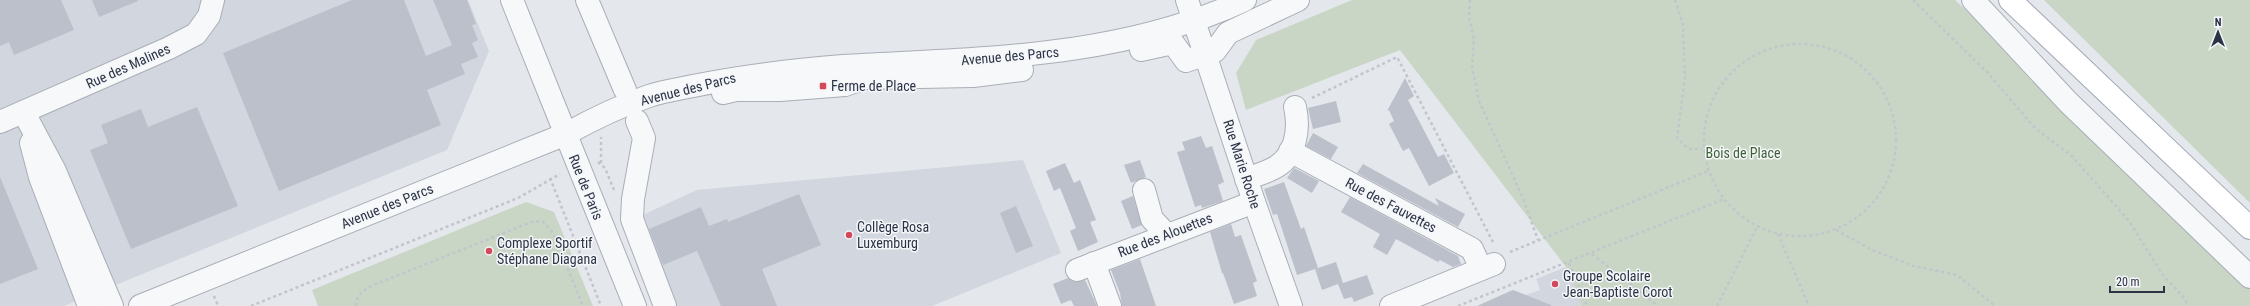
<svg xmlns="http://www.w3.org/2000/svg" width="2250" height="306" font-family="'Roboto Condensed',sans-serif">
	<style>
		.built { fill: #d2d6de }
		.green { fill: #c9d6c5 }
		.building { fill: #bbc0ca }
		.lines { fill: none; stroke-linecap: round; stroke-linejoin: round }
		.minor-casing { stroke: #a9aeb7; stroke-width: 24 }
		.major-casing { stroke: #a3abb8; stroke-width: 24 }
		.path { stroke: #c2c5cb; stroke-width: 2.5; stroke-dasharray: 3 3; stroke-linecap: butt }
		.minor { stroke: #f7f8fa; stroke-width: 22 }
		.major { stroke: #fff; stroke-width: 22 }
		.poi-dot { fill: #d1495b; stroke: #f4f6f9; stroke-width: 1.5 }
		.labels { text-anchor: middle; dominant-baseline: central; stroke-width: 3; stroke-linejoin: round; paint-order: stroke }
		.street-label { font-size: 14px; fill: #2b3445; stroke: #f4f6f9 }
		.poi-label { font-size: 14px; fill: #2b3445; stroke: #f4f6f9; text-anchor: start }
		.park-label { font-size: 14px; fill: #3f6138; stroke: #f4f6f9 }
	</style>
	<rect width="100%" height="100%" fill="#e4e7ec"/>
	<g class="built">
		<path d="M0,0H468L489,51L447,150L64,306H0Z"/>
		<path d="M1023,160L1061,253L932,306H673L638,217L697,190Z"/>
		<path d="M1566,267L1582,306H1493L1490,300L1513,290L1526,295L1540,290L1536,279Z"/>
	</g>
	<g class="green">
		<path d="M1352,0H1955L2250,283V306H1582L1566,267L1400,50L1246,110L1236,73L1256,40Z"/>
		<path d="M2044,0H2250V203Z"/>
		<path d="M526,202L554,212L593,306H318L312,290Z"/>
	</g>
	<g class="building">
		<path d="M0,0H61L74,30L14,55L9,42L0,46Z"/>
		<path d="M92,0H138V1L99,17Z"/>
		<path d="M352,0H404L426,56L452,45L433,0H467L476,24L472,25L478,40L472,43L478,57L461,64L465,74L427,90L441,125L279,191L223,53Z"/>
		<path d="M1405,78L1414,96L1408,100L1438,157L1444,154L1454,173L1429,186L1409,148L1403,151L1389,124L1394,121L1389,110L1387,111Z"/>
		<path d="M1336,101L1341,122L1313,129L1308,108Z"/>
		<path d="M197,107L238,206L131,249L90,150L108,143L101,125L141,109L148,127Z"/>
		<path d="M1313,133L1338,147L1331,159L1306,146Z"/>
		<path d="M1201,136L1206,148L1212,146L1224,182L1218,185L1223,201L1202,208L1201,205L1195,207L1177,152L1185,150L1182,142Z"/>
		<path d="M1140,160L1146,177L1131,183L1124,165Z"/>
		<path d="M1065,163L1074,183L1080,180L1096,220L1090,222L1098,242L1078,251L1070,231L1076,228L1060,188L1054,191L1046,171Z"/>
		<path d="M1363,164L1439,206L1435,198L1465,214L1458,227L1357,173Z"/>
		<path d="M1294,168L1319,181L1312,193L1287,178Z"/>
		<path d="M0,177L38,269L0,284Z"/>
		<path d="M1284,182L1301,229L1304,227L1318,268L1297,275L1277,214L1273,215L1264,189Z"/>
		<path d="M799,194L821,245L762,269L777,306H721L697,251L663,265L649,229L701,207L709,226L727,219L728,222Z"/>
		<path d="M1133,196L1142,225L1132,229L1121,201Z"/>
		<path d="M1350,197L1458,256L1461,264L1453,267L1440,260L1438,262L1396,239L1387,255L1373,247L1380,234L1341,212Z"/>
		<path d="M1016,206L1033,246L1016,253L1000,213Z"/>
		<path d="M1231,224L1235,237L1241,235L1257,281L1253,283L1257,296L1234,304L1223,273H1222L1210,232Z"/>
		<path d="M1140,259L1156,306H1122L1120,293L1111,270Z"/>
		<path d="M1336,262L1343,283L1340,284L1367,275L1374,294L1354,302L1352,297L1344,299L1338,284L1322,290L1315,269Z"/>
		<path d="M1068,278L1075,282L1085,280L1097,306H1074L1071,300L1061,304L1053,284Z"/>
		<path d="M1513,290L1551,305V306H1477Z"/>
	</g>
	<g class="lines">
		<defs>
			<g id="minor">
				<path d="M512,0C553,102 593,204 635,306"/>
				<path d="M587,0L625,90"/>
				<path d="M1187,0L1254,202L1291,306"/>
				<path d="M1973,0L2068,102L2250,277"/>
				<path d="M1141,50L1173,43L1186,61L1215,51L1228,33L1298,0"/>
				<path d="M723,93L736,90H780L845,85L865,78L973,76L1022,70"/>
				<path d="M24,113L55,171L112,306"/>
				<path d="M637,121L644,138L633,199L632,219L665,306"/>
				<path d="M0,122L169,48L196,34L209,16L213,0"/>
				<path d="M31,143L40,177L89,306"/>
				<path d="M1290,151L1472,249L1481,269"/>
				<path d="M1246,179C1255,176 1264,173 1272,169C1296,158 1300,130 1295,107"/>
				<path d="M1144,190L1152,219L1166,234"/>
				<path d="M1094,263L1110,306"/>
				<path d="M1077,270L1254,202"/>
				<path d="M140,306L566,134C593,119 620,106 649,96C663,91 679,89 693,86C743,76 792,70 843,66C979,58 1118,59 1245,0"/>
				<path d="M1391,306L1494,264"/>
			</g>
			<path id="major" d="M2010,0L2250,228"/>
		</defs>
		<use href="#minor" class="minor-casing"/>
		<use href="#major" class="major-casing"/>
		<g class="path">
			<path d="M1470,0L1469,17L1474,39L1472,66L1479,101L1523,198L1538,240"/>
			<path d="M1675,0L1683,24L1685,78L1677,138L1689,149H1702"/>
			<path d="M1913,0L1987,72L2035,128L2072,156L2129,221L2163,275L2186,300V306"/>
			<circle cx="1800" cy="140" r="96"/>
			<path d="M1312,98L1397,57L1494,244"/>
			<path d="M598,162L605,168L614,190"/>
			<path d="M601,163V137"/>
			<path d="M550,178L601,306"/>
			<path d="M1836,230L1872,250L1914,266L1957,275L1995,306"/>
			<path d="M1778,234L1809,306"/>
			<path d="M1510,252L1708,171"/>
			<path d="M1592,254L1658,306"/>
			<path d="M1569,263L1587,306"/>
			<path d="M214,296L218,306"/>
			<path d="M251,306L518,198L560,174"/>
			<path d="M356,306C356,296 362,291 371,286L534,221L543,222L553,233L583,306"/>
			<path d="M1458,306L1724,199"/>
			<path d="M1717,306L1757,227"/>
		</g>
		<use href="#minor" class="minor"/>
		<use href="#major" class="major"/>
	</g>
	<g class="poi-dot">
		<rect x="819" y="82" width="8" height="8" rx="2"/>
		<circle cx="849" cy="235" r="4"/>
		<circle cx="489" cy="251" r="4"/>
		<circle cx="1555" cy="284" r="4"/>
	</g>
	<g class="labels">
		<g class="street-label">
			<text transform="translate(1010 56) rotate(-5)">Avenue des Parcs</text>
			<text transform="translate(128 66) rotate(-24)">Rue des Malines</text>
			<text transform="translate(688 89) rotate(-14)">Avenue des Parcs</text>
			<text transform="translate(1242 164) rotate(72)">Rue Marie Roche</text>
			<text transform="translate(586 187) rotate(68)">Rue de Paris</text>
			<text transform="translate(1391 205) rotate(28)">Rue des Fauvettes</text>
			<text transform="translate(387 206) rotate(-22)">Avenue des Parcs</text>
			<text transform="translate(1165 235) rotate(-21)">Rue des Alouettes</text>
		</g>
		<g class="poi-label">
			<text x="831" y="86">Ferme de Place</text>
			<text x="857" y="227">Collège Rosa<tspan x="857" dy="16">Luxemburg</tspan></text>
			<text x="497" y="243">Complexe Sportif<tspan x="497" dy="16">Stéphane Diagana</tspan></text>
			<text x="1563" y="276">Groupe Scolaire<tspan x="1563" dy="16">Jean-Baptiste Corot</tspan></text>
		</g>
		<g class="park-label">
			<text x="1743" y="153">Bois de Place</text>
		</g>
	</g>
	<g transform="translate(2218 32)" stroke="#f4f6f9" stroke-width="3" paint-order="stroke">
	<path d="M0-3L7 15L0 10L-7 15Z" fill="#2b3445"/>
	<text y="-6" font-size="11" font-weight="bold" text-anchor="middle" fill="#2b3445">N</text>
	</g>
	<path d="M2110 286v6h54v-6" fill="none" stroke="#2b3445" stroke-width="2"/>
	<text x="2116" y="286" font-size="12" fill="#2b3445" stroke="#f4f6f9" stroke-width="3" paint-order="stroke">20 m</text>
</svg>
